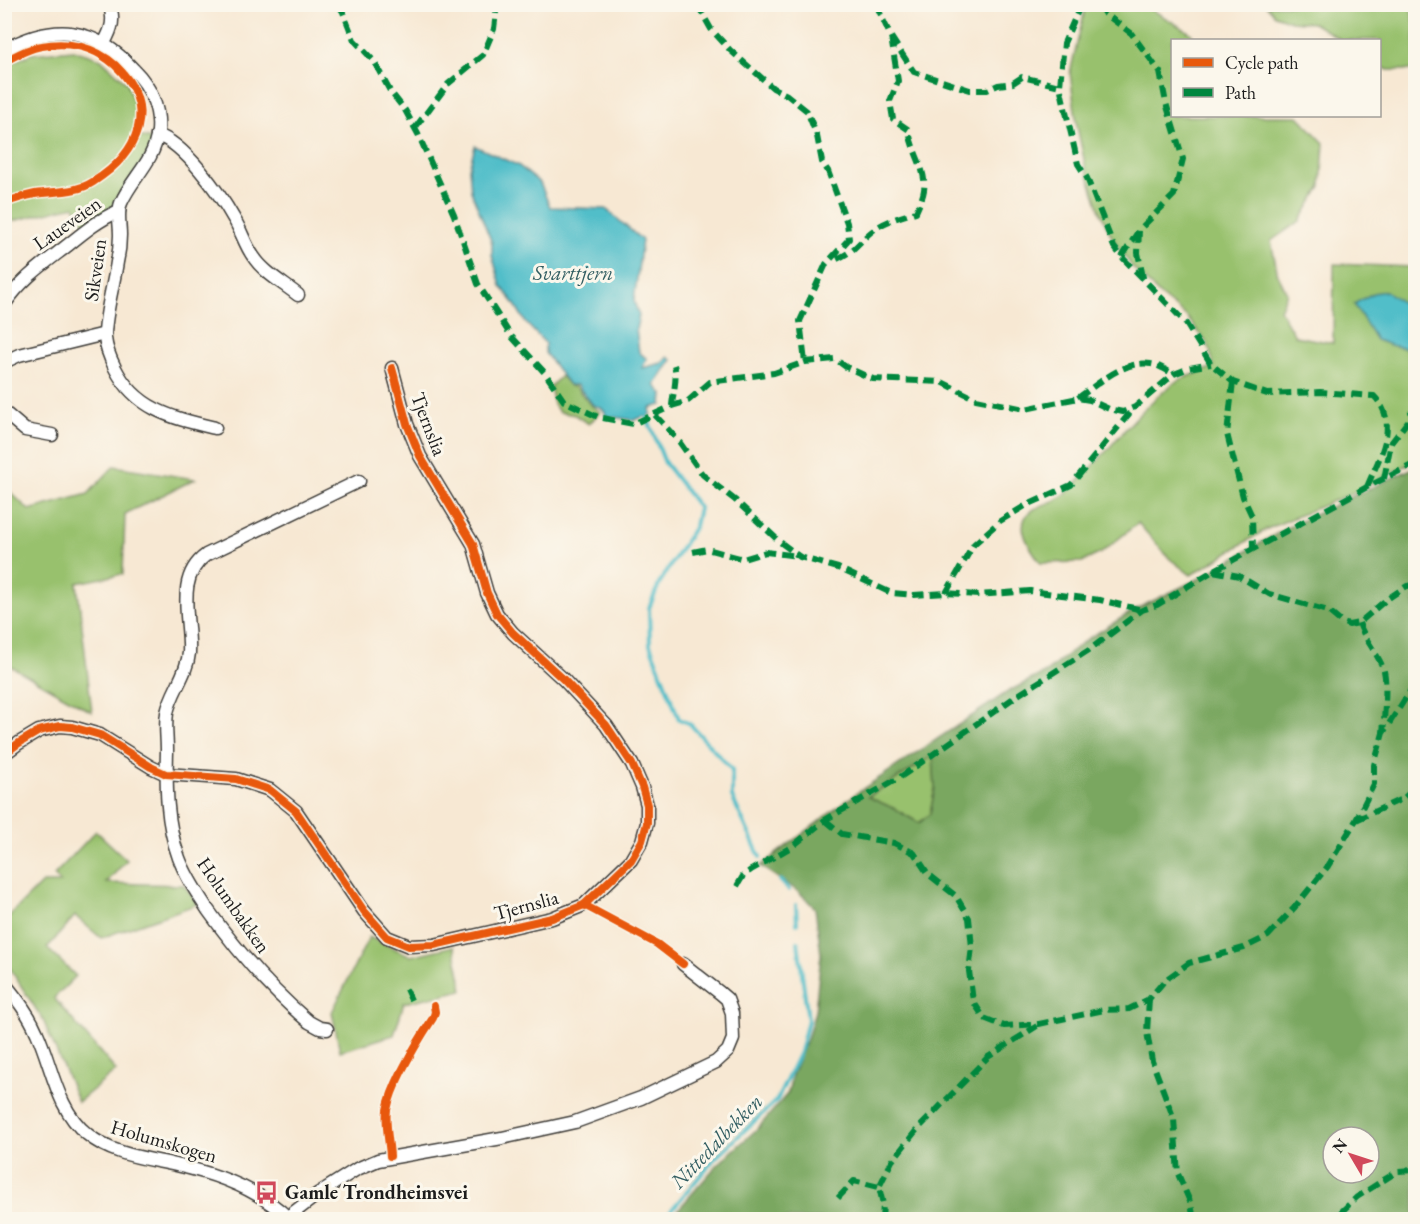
<svg xmlns="http://www.w3.org/2000/svg" width="1420" height="1224" font-family="'EB Garamond',serif">
	<style>
		.green { fill: #98c16d; stroke: #5a6e44; stroke-width: 1.5 }
		.forest { fill: #7aa760; stroke: #4b623e; stroke-width: 1.5; fill-rule: evenodd }
		.water { fill: #51bec9; stroke: #366d72; stroke-width: 1.5 }
		.lines { fill: none; stroke-linecap: round; stroke-linejoin: round }
		.stream { stroke: #51bec9; stroke-width: 4 }
		.street-casing { stroke: #3d3b37; stroke-width: 15 }
		.street { stroke: #fff; stroke-width: 12 }
		.quiet { stroke: #00873e; stroke-width: 6; stroke-dasharray: 12 6; stroke-linecap: butt }
		.cycleway-casing { stroke: #fbf7ec; stroke-width: 11 }
		.cycleway { stroke: #e8590c; stroke-width: 8 }
		.labels { text-anchor: middle; dominant-baseline: central; stroke-width: 6; stroke-linejoin: round; paint-order: stroke }
		.street-label { font-size: 20px; fill: #1c1c1c; stroke: #fbf7ec }
		.poi-label { font-size: 20px; font-weight: bold; fill: #1c1c1c; stroke: #fbf7ec; text-anchor: start }
		.water-label { font-size: 21px; font-style: italic; fill: #315d61; stroke: #fbf7ec }
	</style>
	<rect width="100%" height="100%" fill="#fbf7ec"/>
	<filter id="ink" filterUnits="userSpaceOnUse"><feTurbulence type="fractalNoise" baseFrequency=".0167" numOctaves="2"/><feDisplacementMap in="SourceGraphic" scale="12" xChannelSelector="R" yChannelSelector="G"/><feConvolveMatrix kernelMatrix="1 2 1 2 8 2 1 2 1" color-interpolation-filters="sRGB"/></filter>
	<filter id="wash" filterUnits="userSpaceOnUse"><feTurbulence type="fractalNoise" baseFrequency=".008" numOctaves="4" result="noise"/><feDisplacementMap in="SourceGraphic" scale="24" xChannelSelector="R" yChannelSelector="G"/><feGaussianBlur stdDeviation="1.35" result="paint"/><feColorMatrix in="noise" values="0 0 0 0 0 0 0 0 0 0 0 0 0 0 0 0 0 1.4 0 .05"/><feComposite in="paint" operator="in"/></filter>
	<g filter="url(#wash)">
		<rect width="100%" height="100%" fill="#f7e8d3"/>
		<g class="green">
			<path d="M1086,5H1144L1191,33L1194,40H1172V116H1298L1324,143L1321,187L1300,221L1271,241L1278,275L1287,293L1280,310L1295,336L1333,343L1334,264L1415,267V461L1357,491L1267,529L1191,575L1170,559L1138,523L1101,553L1082,562L1041,563C1033,552 1018,533 1025,518C1030,506 1055,503 1064,495C1103,461 1131,415 1173,384C1186,374 1200,375 1214,366L1208,344L1186,316L1161,296L1133,268L1113,239L1101,214L1086,169L1077,126L1070,73Z"/>
			<path d="M1266,5H1410L1415,24V70H1388L1380,66V40H1341L1313,23L1291,21L1275,15Z"/>
			<path d="M73,50L101,59L127,83L139,116L134,135L156,140L119,202L86,227L74,206L5,223L4,66L31,54Z"/>
			<path d="M561,376L571,387L575,386L591,405L600,412L589,424L575,415L559,412L554,405L550,387Z"/>
			<path d="M114,466L195,479L125,514L123,574L77,583L92,712L5,663V487L29,510L88,494Z"/>
			<path d="M933,755L935,788L930,814L919,823L893,808L868,797Z"/>
			<path d="M96,831L127,860L106,883L184,885L198,904L101,938L75,916L47,948L76,976L54,998L116,1071L78,1102L43,1020L5,961L4,921L42,883H61L54,875Z"/>
			<path d="M369,937L411,956L454,946L463,990L404,1003L394,1035L340,1051L332,1012Z"/>
		</g>
		<path class="forest" d="M1415,467V1219H670L716,1166L758,1128L788,1093L792,1075L807,1039L815,1011L821,954L815,908L799,892L760,866L855,794L1009,691L1046,672L1084,641L1136,609L1200,578L1288,527ZM933,756L935,788L930,814L919,823L893,808L868,797ZM1333,1137H1369V1173H1333Z"/>
		<g class="water">
			<path d="M475,146L519,166L540,183L550,207L606,209L642,240L634,301L639,316L636,329L639,352L647,359L642,368L662,363L668,357L672,360L655,385L663,394L662,405L650,408L651,414L634,420L605,416V412L601,408L593,405L577,385H569L545,353V343L526,323L514,303L501,286L492,255V243L471,191L469,168Z"/>
			<path d="M1386,291L1415,312V350L1390,345L1376,340L1354,304L1373,293Z"/>
		</g>
		<g class="lines">
			<g class="stream">
				<path d="M646,415L665,463L699,508L695,526L659,584L649,608L650,645L679,719L690,724L732,770V797L760,857"/>
				<path d="M780,880L789,890"/>
				<path d="M796,905L797,924"/>
				<path d="M663,1220L715,1158L777,1100L800,1052L808,1020L798,942"/>
			</g>
		</g>
	</g>
	<g filter="url(#ink)">
		<g class="lines">
			<defs>
				<g id="street">
					<path d="M104,43C112,29 115,19 109,4"/>
					<path d="M4,50C55,22 95,27 134,70C150,86 160,108 158,131C154,163 132,177 121,203C117,213 120,224 120,235C120,244 119,253 117,262C114,283 104,318 105,338C106,348 110,358 115,368C136,410 173,418 215,428"/>
					<path d="M157,135C184,143 220,194 234,219C241,230 245,245 253,256C263,272 283,283 298,295"/>
					<path d="M4,305C21,279 45,263 68,245C84,232 100,219 119,211"/>
					<path d="M4,362L19,355L105,334"/>
					<path d="M4,412L25,430L52,435"/>
					<path d="M4,754L19,743L39,731L60,726L72,727L100,735L151,767L166,774L236,779L270,790L296,811L364,911L387,937L409,946L434,945L552,918L584,905L631,860L642,841L647,823V805L642,787L632,764L606,725L563,679L513,633L497,614L487,593L473,544L420,456L407,424L392,368"/>
					<path d="M4,983C17,999 29,1014 37,1033C52,1066 57,1110 87,1134C112,1155 145,1158 176,1165C217,1174 260,1189 290,1220"/>
					<path d="M327,1029L320,1028L309,1022C270,989 237,951 208,910C197,893 186,877 179,858C166,823 166,786 167,750C167,738 165,725 167,713C171,692 187,675 189,653C191,621 174,578 206,555L359,481"/>
					<path d="M288,1217L319,1193L357,1169L378,1160L502,1138L575,1122L641,1098L716,1062L728,1051L733,1039L732,1013L727,999L720,993L683,964"/>
				</g>
			</defs>
			<use href="#street" class="street-casing"/>
			<use href="#street" class="street"/>
			<g class="quiet">
				<path d="M338,4L343,12L354,40L373,60L390,91L405,110L418,134L454,215L478,284L511,336L545,373L564,401L598,417L633,424L672,406L688,401L710,382L774,373L805,362L835,359L846,367L873,379L942,382L976,399L1025,409L1078,398L1090,400L1109,409L1123,412L1135,407L1174,374L1189,368L1211,364"/>
				<path d="M697,4L711,29L730,50L773,88L787,95L807,111L817,136L822,162L828,171L847,223L849,239L826,264L800,321L805,362"/>
				<path d="M876,4L891,37L914,72L970,90H987L998,85L1013,83L1022,77L1060,86"/>
				<path d="M1081,4L1064,43L1060,86L1078,164L1087,178L1114,247L1122,257L1185,322L1211,364L1233,382L1267,394L1320,392L1374,396C1401,424 1379,457 1367,487"/>
				<path d="M1099,4L1104,13L1131,33L1160,72L1166,103L1183,159L1174,195L1139,230L1138,253L1144,282"/>
				<path d="M415,128L448,84L483,55L494,29L497,4"/>
				<path d="M1122,257L1139,230"/>
				<path d="M837,259C856,250 856,245 871,232C884,221 900,217 916,212C919,205 923,197 924,190C927,169 911,151 909,130L893,119L890,101L898,81L891,37"/>
				<path d="M1233,382L1227,434L1243,497L1252,516L1253,549"/>
				<path d="M1078,398C1099,383 1124,360 1151,364C1159,365 1167,371 1174,374"/>
				<path d="M672,406C673,392 678,378 674,365"/>
				<path d="M655,415L678,440L703,475L735,500L780,542L800,557L838,568L891,593L914,595L946,593L979,595L1030,591L1100,600L1142,610"/>
				<path d="M1384,479L1391,443L1408,421V414L1416,412"/>
				<path d="M693,552L707,549L743,559L766,552L798,556"/>
				<path d="M1213,571L1239,576L1269,594L1328,611L1341,622L1349,625L1359,623L1387,599L1407,586L1416,585"/>
				<path d="M946,593L974,544L1000,521L1025,506L1071,485L1133,409"/>
				<path d="M1359,623C1365,640 1376,651 1383,668C1388,679 1384,719 1383,733"/>
				<path d="M825,820L842,834L894,843L914,853L928,874L956,896L969,918L972,947L969,971L973,1001L984,1018L1004,1026L1039,1024L1104,1010L1129,1009L1149,999L1165,980L1189,963L1244,948L1268,936L1294,908L1328,866L1356,820L1374,784V765L1383,733L1416,682"/>
				<path d="M1356,820L1404,798L1416,787"/>
				<path d="M737,886L743,876L751,870L793,846L825,820L899,778L1015,697L1089,650L1142,610L1157,605L1213,571L1367,487L1416,463"/>
				<path d="M406,989L412,1002"/>
				<path d="M1149,999L1147,1032L1152,1061L1174,1119L1178,1174L1191,1204L1194,1220"/>
				<path d="M838,1198L854,1181L879,1187"/>
				<path d="M882,1220L883,1204L879,1187L892,1161L915,1132L988,1057L1037,1026"/>
				<path d="M1324,1220L1339,1214L1357,1197L1398,1171L1416,1170"/>
			</g>
			<defs>
				<g id="cycleway">
					<path d="M4,62C16,55 29,48 42,46C69,41 95,47 115,65C159,107 139,153 93,182C76,193 55,191 35,194C25,196 15,199 4,203"/>
					<path d="M4,754L19,743L39,731L60,726L72,727L100,735L151,767L166,774L236,779L270,790L296,811L364,911L387,937L409,946L434,945L552,918L584,905L631,860L642,841L647,823V805L642,787L632,764L606,725L563,679L513,633L497,614L487,593L473,544L420,456L407,424L392,368"/>
					<path d="M584,905L657,944L683,964"/>
					<path d="M390,1156C389,1141 385,1124 387,1110C392,1084 418,1041 433,1018L435,1012L434,1006"/>
				</g>
			</defs>
			<use href="#cycleway" class="cycleway-casing"/>
			<use href="#cycleway" class="cycleway"/>
		</g>
	</g>
	<defs>
		<symbol id="bus-bare" viewBox="-9 -9 18 18"><path d="M-5-6H5V4H4V6H2V4H-2V6H-4V4H-5ZM-3.5-4V0h7V-4ZM-3.5 1.2v1.5H-2V1.2ZM2 1.2v1.5H3.5V1.2Z" fill="#d1495b" stroke="#fbf7ec" stroke-width="2.5" paint-order="stroke"/></symbol>
	</defs>
	<g fill-rule="evenodd">
		<use href="#bus-bare" x="250" y="1176" width="33" height="33"/>
	</g>
	<g class="labels">
		<g class="street-label">
			<text transform="translate(67 223) rotate(-35)">Laueveien</text>
			<text transform="translate(95 270) rotate(-82)">Sikveien</text>
			<text transform="translate(429 424) rotate(69)">Tjernslia</text>
			<text transform="translate(234 905) rotate(55)">Holumbakken</text>
			<text transform="translate(526 905) rotate(-15)">Tjernslia</text>
			<text transform="translate(164 1141) rotate(16)">Holumskogen</text>
		</g>
		<g class="poi-label">
			<text x="285" y="1192">Gamle Trondheimsvei</text>
		</g>
		<g class="water-label">
			<text x="573" y="272">Svarttjern</text>
			<text transform="translate(716 1141) rotate(-46)">Nittedalbekken</text>
		</g>
	</g>
	<rect width="1420" height="1224" fill="none" stroke="#fbf7ec" stroke-width="24"/>
	<rect x="1171" y="39" width="210" height="78" fill="#fbf7ec" stroke="#a29f99" stroke-width="1.5"/>
	<rect x="1183" y="58" width="30" height="9" fill="#e8590c" stroke="#a29f99" stroke-width="1.5"/>
	<text x="1225" y="69" font-size="18" fill="#1c1c1c">Cycle path</text>
	<rect x="1183" y="88" width="30" height="9" fill="#00873e" stroke="#a29f99" stroke-width="1.5"/>
	<text x="1225" y="99" font-size="18" fill="#1c1c1c">Path</text>
	<g transform="translate(1351 1155) rotate(309)"><circle r="28" fill="#fbf7ec" stroke="#a29f99" stroke-width="1.5"/>
	<path d="M0-4.5L10 22L0 15L-10 22Z" fill="#d1495b"/>
	<text y="-9" font-size="16" font-weight="bold" text-anchor="middle" fill="#1c1c1c">N</text>
	</g>
</svg>
